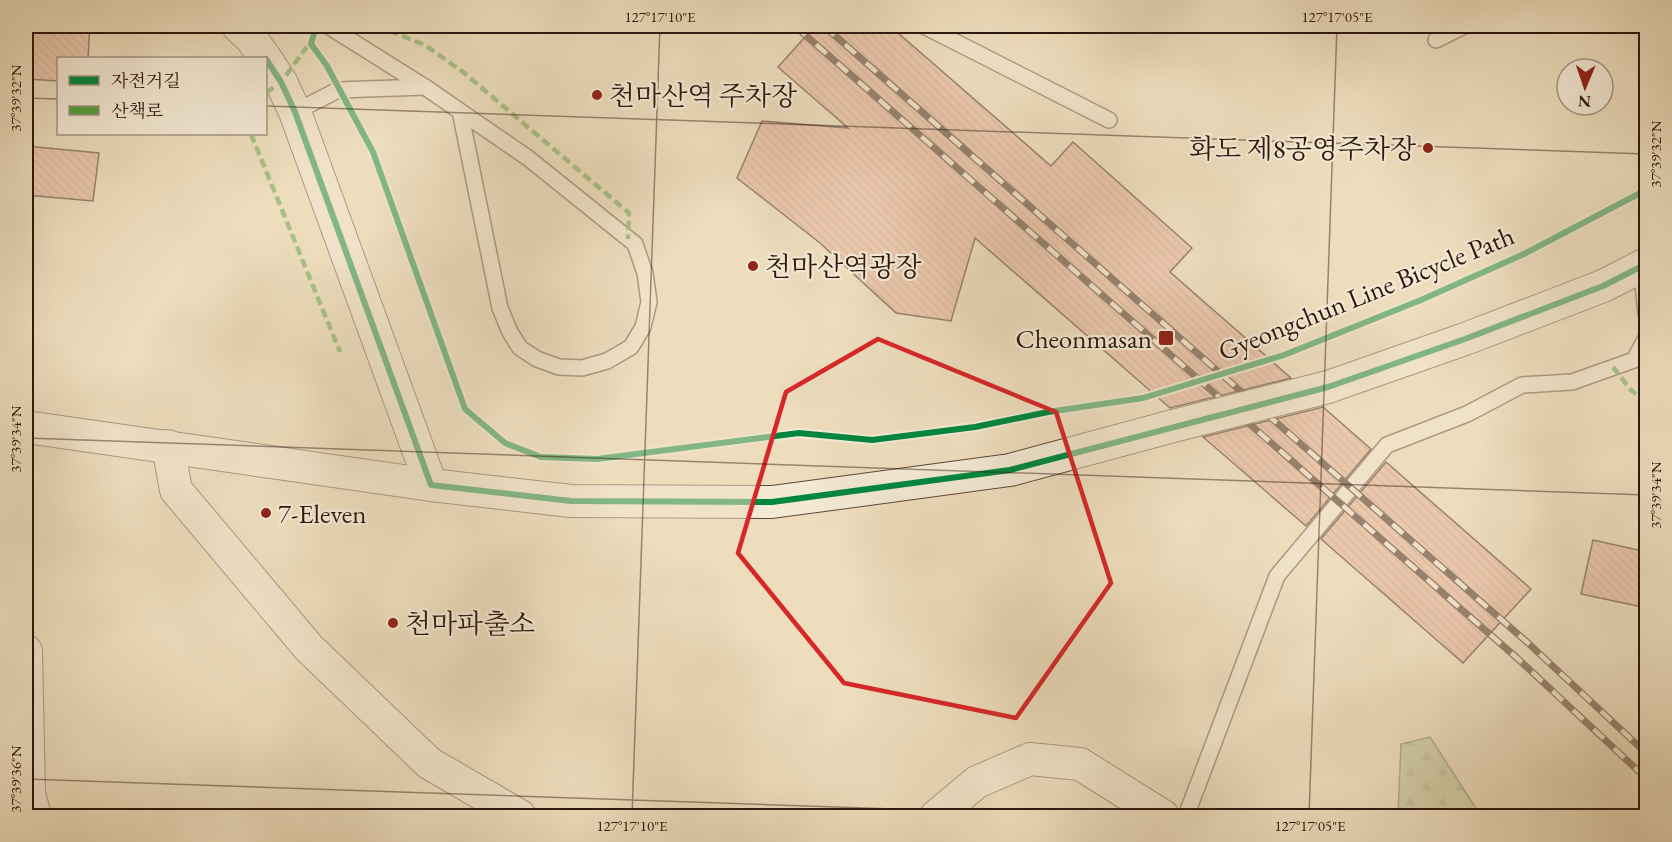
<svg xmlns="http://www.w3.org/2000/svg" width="1672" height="842" font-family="'EB Garamond','Noto Serif KR',serif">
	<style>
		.forest { fill: url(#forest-firs); stroke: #726c4f; stroke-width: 1.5 }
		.building { fill: url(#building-back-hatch); stroke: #2e160c; stroke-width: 1.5 }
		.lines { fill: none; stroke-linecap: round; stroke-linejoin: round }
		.service-casing { stroke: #5e4838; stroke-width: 18 }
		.minor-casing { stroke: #5e4838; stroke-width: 34 }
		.service { stroke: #f3e9d4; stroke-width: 15 }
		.minor { stroke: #f3e9d4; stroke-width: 32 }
		.rail-casing { stroke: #2e160c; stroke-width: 7 }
		.rail { stroke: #f3e9d4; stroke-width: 4.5; stroke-dasharray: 14; stroke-linecap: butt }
		.minor-bridge-casing { stroke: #5e4838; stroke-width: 34; stroke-linecap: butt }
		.minor-bridge { stroke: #f3e9d4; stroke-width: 32 }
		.quiet { stroke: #52a13e; stroke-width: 4.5; stroke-dasharray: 9 4.5; stroke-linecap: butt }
		.cycleway-casing { stroke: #f3e9d4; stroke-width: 10 }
		.cycleway { stroke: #00873e; stroke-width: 6 }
		.marked { fill: none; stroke: #d62828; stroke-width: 4.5; stroke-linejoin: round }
		.ticks { fill: none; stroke: #2e160c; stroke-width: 1.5; stroke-opacity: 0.45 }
		.poi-dot { fill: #8f2418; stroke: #f3e9d4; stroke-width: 2 }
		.labels { text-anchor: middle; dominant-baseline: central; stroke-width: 4.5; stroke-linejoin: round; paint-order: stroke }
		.poi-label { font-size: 27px; fill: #2e160c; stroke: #f3e9d4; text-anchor: start }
		.street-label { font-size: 27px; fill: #2e160c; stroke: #f3e9d4 }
		.neatline { fill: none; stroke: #2e160c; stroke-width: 2 }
		.ticks-label { font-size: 15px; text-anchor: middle; fill: #2e160c }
	</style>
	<defs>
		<pattern id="forest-firs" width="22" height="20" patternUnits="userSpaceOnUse" patternTransform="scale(1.5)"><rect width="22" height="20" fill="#b7c192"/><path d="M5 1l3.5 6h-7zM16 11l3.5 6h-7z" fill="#9ea57d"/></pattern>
		<pattern id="building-back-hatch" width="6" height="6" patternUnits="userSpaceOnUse" patternTransform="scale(1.5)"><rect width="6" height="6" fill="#e9ad98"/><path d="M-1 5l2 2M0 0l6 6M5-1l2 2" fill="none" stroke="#c89482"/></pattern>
	</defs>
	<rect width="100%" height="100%" fill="#edddbd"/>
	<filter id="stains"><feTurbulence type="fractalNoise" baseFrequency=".00333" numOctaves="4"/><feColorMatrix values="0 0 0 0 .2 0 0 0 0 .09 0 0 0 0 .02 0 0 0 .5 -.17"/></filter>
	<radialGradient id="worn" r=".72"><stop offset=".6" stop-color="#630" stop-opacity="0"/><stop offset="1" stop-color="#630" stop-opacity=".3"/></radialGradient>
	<path class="forest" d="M1430,737L1481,816H1398L1401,744Z"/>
	<g class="building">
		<path d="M27,26H90L88,58H58V81L26,79Z"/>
		<path d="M815,26H890L1051,166L1073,142L1192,248L1170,272L1291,378L1170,408L975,238L951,321L896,313L820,243L737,178L762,121L848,128L778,67Z"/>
		<path d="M26,146L99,153L93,201L26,195Z"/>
		<path d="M1323,407L1371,449L1306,526L1203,437Z"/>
		<path d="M1386,462L1531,589L1463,663L1321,539Z"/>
		<path d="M1593,540L1647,552V608L1581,594Z"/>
	</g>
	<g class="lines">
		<defs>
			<g id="service">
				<path d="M328,26L425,87"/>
				<path d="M924,26L1109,120"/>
				<path d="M1436,40L1464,26"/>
				<path d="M295,112L338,90L425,87L528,158L635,244L645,273L649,302L643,327L631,347L607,361L582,368L559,367L537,359L520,348L510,332L500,308L460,111"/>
				<path d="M1641,266L1646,313"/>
				<path d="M1186,816L1277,576L1387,445L1467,414L1522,385L1572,382L1634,360L1646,338"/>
			</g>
			<g id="minor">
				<path d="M238,26L251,38L265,58"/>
				<path d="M266,59L281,82L295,112L431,485L571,501L772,502L1010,470L1173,426"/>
				<path d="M1328,387L1465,339L1603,286L1646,264"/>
				<path d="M26,427L431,485"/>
				<path d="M168,446L176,490L309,648L429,763L520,816"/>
				<path d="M26,651L29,794L35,816"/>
				<path d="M936,816L977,782L1030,759L1080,764L1163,816"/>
			</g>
		</defs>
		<use href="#service" class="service-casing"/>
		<use href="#minor" class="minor-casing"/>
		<use href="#service" class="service"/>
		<use href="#minor" class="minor"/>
		<defs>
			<g id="rail">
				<path d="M795,26L1517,658L1646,778"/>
				<path d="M824,26L1528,643L1646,753"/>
			</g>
		</defs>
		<use href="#rail" class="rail-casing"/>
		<use href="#rail" class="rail"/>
		<defs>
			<path id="minor-bridge" d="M1173,426L1328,387"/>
		</defs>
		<use href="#minor-bridge" class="minor-bridge-casing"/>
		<use href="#minor-bridge" class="minor-bridge"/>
		<g class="quiet">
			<path d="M377,26L425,45L463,72L629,213L628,239"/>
			<path d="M266,93L281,82L312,40"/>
			<path d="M251,134L340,352"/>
			<path d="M1613,367L1630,389L1646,403"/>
		</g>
		<defs>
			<g id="cycleway">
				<path d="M316,26L311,44L327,66L373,152L465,409L505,443L541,457L597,459L799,433L872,440L975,427L1048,412L1143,398L1284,355L1421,300L1524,254L1646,190"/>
				<path d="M266,59L281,82L295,112L431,485L571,501L772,502L1010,470L1328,387L1465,339L1603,286L1646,264"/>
			</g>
		</defs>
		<use href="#cycleway" class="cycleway-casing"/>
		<use href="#cycleway" class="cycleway"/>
	</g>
	<path d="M0 0H1672V842H0ZM878,339L1056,412L1111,583L1016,718L844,683L738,553L786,392Z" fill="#edddbd" fill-opacity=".55" fill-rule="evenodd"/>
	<path class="marked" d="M878,339L1056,412L1111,583L1016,718L844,683L738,553L786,392Z"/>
	<path class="ticks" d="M26,98L58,99M266,106L1646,154M26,438L1646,495M26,779L1096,816M632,816L660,26M1309,816L1337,26"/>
	<g class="poi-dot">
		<circle cx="597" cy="95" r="6"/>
		<circle cx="1428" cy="148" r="6"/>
		<circle cx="753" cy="266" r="6"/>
		<rect x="1158" y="330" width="16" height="16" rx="3"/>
		<circle cx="266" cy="513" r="6"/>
		<circle cx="393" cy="623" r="6"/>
	</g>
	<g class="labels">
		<g class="poi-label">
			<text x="609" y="95">천마산역 주차장</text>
			<text x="1416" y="148" text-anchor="end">화도 제8공영주차장</text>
			<text x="765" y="266">천마산역광장</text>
			<text x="1152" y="338" text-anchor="end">Cheonmasan</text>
			<text x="278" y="513">7-Eleven</text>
			<text x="405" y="623">천마파출소</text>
		</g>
		<g class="street-label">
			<text transform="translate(1366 293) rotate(-22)">Gyeongchun Line Bicycle Path</text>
		</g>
	</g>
	<rect width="1672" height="842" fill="none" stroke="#edddbd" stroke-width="66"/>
	<rect x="57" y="57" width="210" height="78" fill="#f3e9d4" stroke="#a49584" stroke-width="1.5"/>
	<rect x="69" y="76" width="30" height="9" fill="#00873e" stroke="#a49584" stroke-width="1.5"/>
	<text x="111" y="87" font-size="18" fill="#2e160c">자전거길</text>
	<rect x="69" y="106" width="30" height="9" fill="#52a13e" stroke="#a49584" stroke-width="1.5"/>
	<text x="111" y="117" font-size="18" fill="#2e160c">산책로</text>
	<g transform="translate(1585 87) rotate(182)"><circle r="28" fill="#f3e9d4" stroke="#a49584" stroke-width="1.5"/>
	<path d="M0-4.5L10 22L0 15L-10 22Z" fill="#8f2418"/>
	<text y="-9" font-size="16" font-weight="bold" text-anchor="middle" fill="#2e160c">N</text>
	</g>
	<rect x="33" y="33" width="1606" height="776" class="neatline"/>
	<g class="ticks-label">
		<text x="660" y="22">127°17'10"E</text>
		<text x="1337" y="22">127°17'05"E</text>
		<text transform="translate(16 98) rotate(-90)" y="5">37°39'32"N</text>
		<text transform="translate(1656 154) rotate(-90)" y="5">37°39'32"N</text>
		<text transform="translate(16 439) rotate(-90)" y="5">37°39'34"N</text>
		<text transform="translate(1656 495) rotate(-90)" y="5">37°39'34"N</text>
		<text transform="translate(16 779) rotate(-90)" y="5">37°39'36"N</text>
		<text x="632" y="831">127°17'10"E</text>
		<text x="1310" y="831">127°17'05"E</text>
	</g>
	<rect width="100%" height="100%" filter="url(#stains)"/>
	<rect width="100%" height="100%" fill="url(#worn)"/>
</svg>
